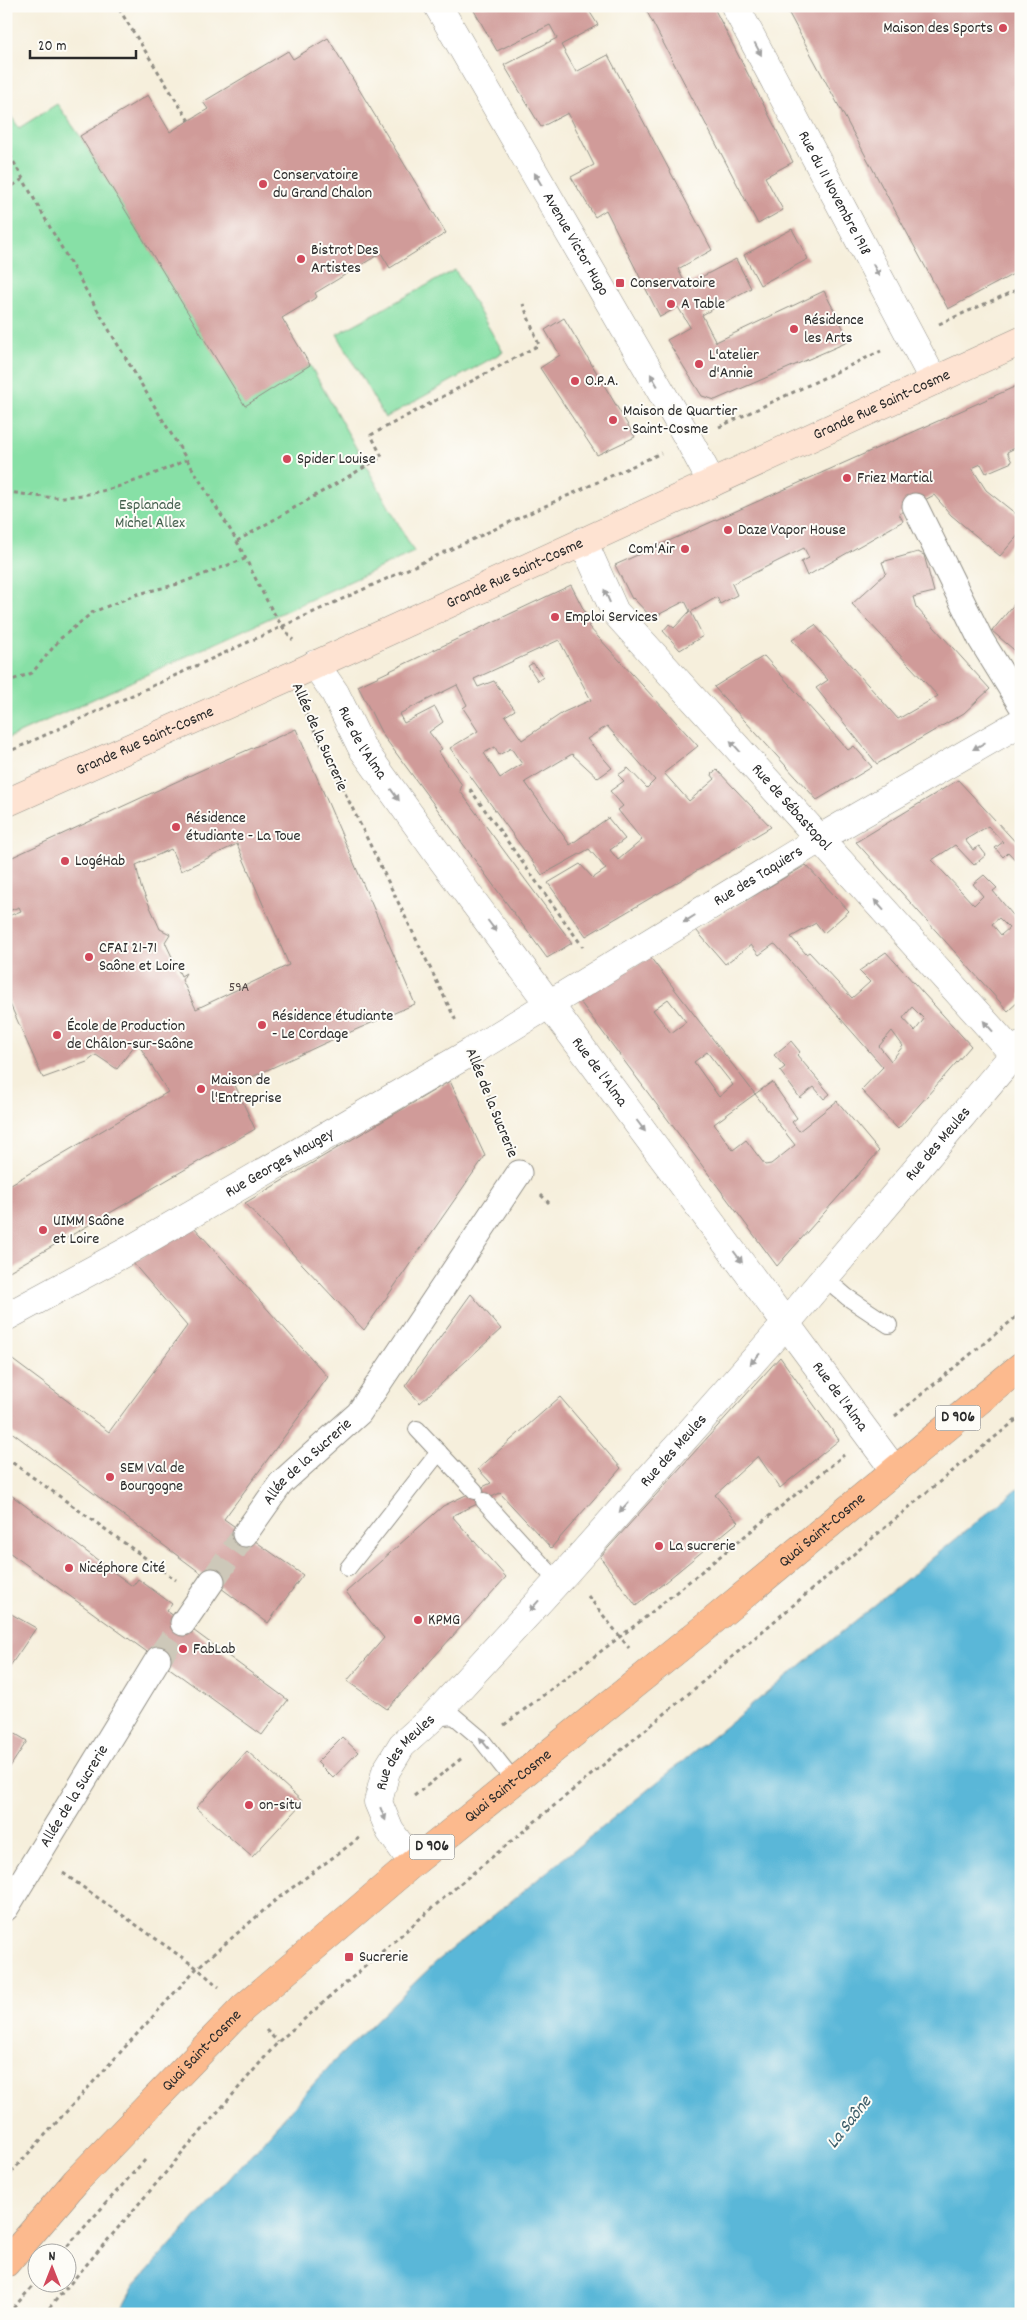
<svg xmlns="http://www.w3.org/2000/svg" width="1027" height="2320" font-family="Dekko,sans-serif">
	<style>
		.green { fill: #87e0a6; stroke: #598668 }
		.water { fill: #5ab7d8; stroke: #427182 }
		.building { fill: #d09b99; fill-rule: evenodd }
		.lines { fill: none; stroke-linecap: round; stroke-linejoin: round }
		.pedestrian-tunnel { stroke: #cdc8b9; stroke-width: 25; stroke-dasharray: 25 12; stroke-linecap: butt }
		.service-casing { stroke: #908d84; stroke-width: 18 }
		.pedestrian-casing { stroke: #908d84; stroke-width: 27 }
		.minor-casing { stroke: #908d84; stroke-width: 29 }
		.tertiary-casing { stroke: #908d84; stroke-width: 29 }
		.secondary-casing { stroke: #908d84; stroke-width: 29 }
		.primary-casing { stroke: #908d84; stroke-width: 29 }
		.path { stroke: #908d84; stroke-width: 3; stroke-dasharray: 4 4; stroke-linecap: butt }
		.service { stroke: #fff; stroke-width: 16 }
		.pedestrian { stroke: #fff; stroke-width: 25 }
		.minor { stroke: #fff; stroke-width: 28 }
		.tertiary { stroke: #fff; stroke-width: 28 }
		.secondary { stroke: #fee3d2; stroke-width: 28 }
		.primary { stroke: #fcba8e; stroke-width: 28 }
		.oneway { fill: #a0a0a0 }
		.poi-dot { fill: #d1495b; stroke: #fdfcf7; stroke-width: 2 }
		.labels { text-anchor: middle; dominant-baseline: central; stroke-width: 4; stroke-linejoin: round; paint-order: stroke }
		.number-label { font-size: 14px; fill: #544746 }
		.shield { fill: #fdfcf7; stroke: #6a6a68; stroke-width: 1 }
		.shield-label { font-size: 15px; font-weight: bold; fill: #2b2b2b }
		.poi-label { font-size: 16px; fill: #2b2b2b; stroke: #fdfcf7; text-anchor: start }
		.street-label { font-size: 16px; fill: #2b2b2b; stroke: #fdfcf7 }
		.park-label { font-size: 16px; fill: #476150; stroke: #fdfcf7 }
		.water-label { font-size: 18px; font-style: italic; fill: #3b5c68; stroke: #fdfcf7 }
	</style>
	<rect width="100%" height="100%" fill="#fdfcf7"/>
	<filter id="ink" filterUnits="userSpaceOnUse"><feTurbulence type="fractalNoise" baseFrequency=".02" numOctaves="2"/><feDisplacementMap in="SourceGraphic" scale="10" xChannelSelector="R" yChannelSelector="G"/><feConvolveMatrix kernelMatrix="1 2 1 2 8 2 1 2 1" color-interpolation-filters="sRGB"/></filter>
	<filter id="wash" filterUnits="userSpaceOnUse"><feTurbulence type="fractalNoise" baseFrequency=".0096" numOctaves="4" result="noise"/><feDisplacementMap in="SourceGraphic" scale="20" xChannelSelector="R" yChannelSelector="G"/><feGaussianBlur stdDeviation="1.12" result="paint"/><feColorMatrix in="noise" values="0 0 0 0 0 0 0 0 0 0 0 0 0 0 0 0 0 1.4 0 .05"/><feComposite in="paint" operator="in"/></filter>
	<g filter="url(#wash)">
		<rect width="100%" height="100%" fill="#f6efdc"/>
		<g class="green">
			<path d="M57,104L80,136L245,405L310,365L414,552L6,739V109L19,128Z"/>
			<path d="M455,270L503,352L385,418L337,334Z"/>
		</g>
		<path class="water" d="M1021,1486V2314H119L134,2286L335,2060L435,1963Z"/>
		<g id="blocks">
			<g class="building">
				<path d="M474,6H586L598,25L561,45L576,72L608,55L712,250L678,269L686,285L736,259L751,288L702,315L716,342L824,291L850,341L715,400L702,396L667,340L690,327L678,307L660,317L606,210L595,217L571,177L594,165L568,113L541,127L504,65L557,38L550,25L497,51L472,7Z"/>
				<path d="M644,6H713L793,162L765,177L783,210L758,224Z"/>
				<path d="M785,6H1021V270L948,309Z"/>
				<path d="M328,38L446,233L390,268L381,253L315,293L317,297L282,318L310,365L245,406L80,136L148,95L170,132L208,109L203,102L288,51L293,59Z"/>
				<path d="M792,229L808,259L760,285L744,255Z"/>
				<path d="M564,318L635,437L597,455L540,368L560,355L545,330Z"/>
				<path d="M1021,384V445L1007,452L1012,462L986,473L981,464L972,468L986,490L1021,518V532L1000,556L951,515L934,495L899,514L903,521L807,576L801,562L809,558L804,548L732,584L737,595L720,604L717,597L691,612L703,636L680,650L663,631L669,624L674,628L690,611L685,601L652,618L633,598L632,599L615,565Z"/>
				<path d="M918,552L924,555L934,592L913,597L916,607L990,689L964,713L877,764L816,688L828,680L792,640L815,625L898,719L938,696L852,604L886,573L882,562Z"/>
				<path d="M571,585L591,624L588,626L698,746L664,773L689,801L715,779L711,774L717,770L771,827L586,936L548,883L580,864L593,878L606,869L589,849L542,875L450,748L478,731L463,708L467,705L457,685L399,714L404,723L435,707L443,722L429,732L442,749L438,751L462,785L460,791L572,943L547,958L382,734L358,686ZM559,640L591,700L564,712L522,740L505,716L515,710L494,681L478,687L474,679ZM607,726L655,780L647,788L628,768L618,775L624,781L610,791L623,806L618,810L642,840L618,860L610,850L625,839L608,818L570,845L525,782L572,754L598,778L612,768L587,739ZM495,747L499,755L511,748L522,764L500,778L484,753Z"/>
				<path d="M1021,596V656L992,631Z"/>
				<path d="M764,656L848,750L854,746L872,767L817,800L714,687Z"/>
				<path d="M533,663L543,677L538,681L528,666Z"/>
				<path d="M296,729L415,1004L323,1044L235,1085L255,1129L6,1273V1187L168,1092L137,1042L117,1069L96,1055L87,1062L43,1078L6,995V917L21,911L19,907L6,912V860L204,769ZM237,844L289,965L196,1009L182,980L186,973L181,976L165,942L170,934L160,929L141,887L136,865L171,849L181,871Z"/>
				<path d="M958,780L1021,848V866L1008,852L1003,857L995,848L1003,842L988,826L965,840L973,850L979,846L986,855L974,865L955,845L932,860L974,905L983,896L973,884L984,875L997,888L993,891L1017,920L1021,917V999L1008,1011L856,842ZM999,918L1009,928L1001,935L992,924Z"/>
				<path d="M806,865L849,911L824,933L816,923L791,937L806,954L809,952L852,998L870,982L859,971L886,952L971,1046L898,1129L861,1090L883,1067L776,945L774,944L759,955L751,945L725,964L696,930ZM912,1007L924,1019L915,1031L903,1018ZM892,1031L903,1046L891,1061L879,1046Z"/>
				<path d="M650,957L755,1094L714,1124L733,1150L746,1140L765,1165L771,1164L795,1145L755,1094L772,1082L797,1118L792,1122L799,1131L837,1101L879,1151L777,1266L578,999ZM668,999L686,1022L671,1033L653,1010ZM707,1052L733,1085L719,1097L694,1062Z"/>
				<path d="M791,1041L800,1052L797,1055L830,1094L824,1099L814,1087L800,1098L780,1071L785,1067L774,1055Z"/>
				<path d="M450,1081L485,1156L364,1330L245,1203Z"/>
				<path d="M193,1226L328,1377L224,1519L303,1575L268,1623L6,1428V1355L109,1432L187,1326L132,1262Z"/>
				<path d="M471,1294L501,1329L420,1403L405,1386Z"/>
				<path d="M780,1357L839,1440L780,1488L758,1456L715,1495L738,1522L636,1606L600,1557Z"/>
				<path d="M560,1397L621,1468L551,1548L500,1493L452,1516L506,1577L387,1709L347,1681L384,1638L346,1592L443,1506L491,1483L478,1469Z"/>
				<path d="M11,1495L131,1585L133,1586L138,1579L172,1604L167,1611L288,1700L262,1735L6,1550V1501Z"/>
				<path d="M6,1611L36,1628L6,1672Z"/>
				<path d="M6,1728L27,1741L6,1773Z"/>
				<path d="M342,1737L358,1752L333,1778L317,1762Z"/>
				<path d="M247,1751L303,1802L252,1857L196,1808Z"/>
			</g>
		</g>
	</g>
	<g filter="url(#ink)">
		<use href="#blocks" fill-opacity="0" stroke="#908d84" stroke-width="1"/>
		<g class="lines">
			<g class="pedestrian-tunnel">
				<path d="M212,1581L245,1534"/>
				<path d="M158,1659L183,1623"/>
			</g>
			<defs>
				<g id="service">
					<path d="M825,1278L847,1297L889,1325"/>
					<path d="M417,1429L475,1491"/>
					<path d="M484,1501L557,1581"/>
					<path d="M348,1568L439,1452"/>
					<path d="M432,1718L454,1716L480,1738L514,1781"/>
				</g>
				<g id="pedestrian">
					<path d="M915,506L981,640L1021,705"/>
					<path id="s1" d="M245,1534L281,1483L359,1413L519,1173"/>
					<path d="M183,1623L212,1581"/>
					<path id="s2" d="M6,1908L158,1659"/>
				</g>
				<g id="minor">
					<path id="s3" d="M735,6L934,381"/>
					<path id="s4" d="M315,664L335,693L362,748L435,850L895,1471"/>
					<path id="s5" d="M6,1317L133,1248L471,1052L829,833L1021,722"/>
					<path id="s6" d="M413,1863L390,1831L378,1802L386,1771L402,1745L432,1718L568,1570L777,1334L1021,1046"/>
				</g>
				<g id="tertiary">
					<path id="s7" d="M438,6L689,440L712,483"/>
					<path id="s8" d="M583,541L615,612L1021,1062"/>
				</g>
				<g id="secondary">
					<path id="s9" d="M6,803L291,676L1021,341"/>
				</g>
				<g id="primary">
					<path id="s10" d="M6,2263L76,2181L243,2008L413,1863L709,1624L1021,1366"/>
				</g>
			</defs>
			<use href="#service" class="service-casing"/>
			<use href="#pedestrian" class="pedestrian-casing"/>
			<use href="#minor" class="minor-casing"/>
			<use href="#tertiary" class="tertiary-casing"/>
			<use href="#secondary" class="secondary-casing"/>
			<use href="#primary" class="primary-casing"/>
			<g class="path">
				<path d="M119,9L189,121"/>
				<path d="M6,148C77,278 153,406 231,531C251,565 268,612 293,640"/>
				<path d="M6,190L23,179"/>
				<path d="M939,324L1021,288"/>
				<path d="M719,427L881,351"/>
				<path d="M6,492C19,493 32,496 45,497C91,500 145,479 186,460"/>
				<path d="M237,541L382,457L371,435L539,345L523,304"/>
				<path d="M6,682L32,673L61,638L93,612L138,594L178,584L247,558"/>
				<path d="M303,707L457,1023"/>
				<path d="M6,753L661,453"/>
				<path d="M470,789L583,947"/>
				<path d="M483,1081L508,1145"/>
				<path d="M541,1195L549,1203"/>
				<path d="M895,1416L1021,1313"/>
				<path d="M6,1458L176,1580"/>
				<path d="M588,1596L629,1648"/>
				<path d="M504,1725L642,1620L844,1455"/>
				<path d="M414,1796L462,1758"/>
				<path d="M63,1873L197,1968L219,1987"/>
				<path d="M266,2030L278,2042"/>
				<path d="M6,2178L197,1968L277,1899L359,1838"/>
				<path d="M62,2252L145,2160"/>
				<path d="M8,2314L38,2280"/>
				<path d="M44,2314L278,2042L461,1883L674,1706L933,1487L1021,1416"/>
			</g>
			<use href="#service" class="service"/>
			<use href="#pedestrian" class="pedestrian"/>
			<use href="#minor" class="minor"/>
			<use href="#tertiary" class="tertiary"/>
			<use href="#secondary" class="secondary"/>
			<use href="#primary" class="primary"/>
		</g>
		<defs><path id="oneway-solid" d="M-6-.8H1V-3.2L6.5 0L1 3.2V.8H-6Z" transform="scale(1.25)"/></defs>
		<g class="oneway">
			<use href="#oneway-solid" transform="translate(758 49) rotate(62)"/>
			<use href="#oneway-solid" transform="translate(538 179) rotate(-120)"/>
			<use href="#oneway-solid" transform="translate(876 270) rotate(62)"/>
			<use href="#oneway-solid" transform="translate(654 380) rotate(-120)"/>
			<use href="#oneway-solid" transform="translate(607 596) rotate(-114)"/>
			<use href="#oneway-solid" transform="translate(735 746) rotate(-132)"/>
			<use href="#oneway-solid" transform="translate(979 746) rotate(150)"/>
			<use href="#oneway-solid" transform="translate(395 795) rotate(54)"/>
			<use href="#oneway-solid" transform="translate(879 905) rotate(-132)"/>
			<use href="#oneway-solid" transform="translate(689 919) rotate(148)"/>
			<use href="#oneway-solid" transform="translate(492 926) rotate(53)"/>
			<use href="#oneway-solid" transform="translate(988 1026) rotate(-132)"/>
			<use href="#oneway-solid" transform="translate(641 1126) rotate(53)"/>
			<use href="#oneway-solid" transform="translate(738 1257) rotate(53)"/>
			<use href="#oneway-solid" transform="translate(755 1359) rotate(132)"/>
			<use href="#oneway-solid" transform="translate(624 1507) rotate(132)"/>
			<use href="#oneway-solid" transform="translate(534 1606) rotate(132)"/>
			<use href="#oneway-solid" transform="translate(484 1743) rotate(-129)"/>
			<use href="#oneway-solid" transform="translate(383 1814) rotate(68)"/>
		</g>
	</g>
	<g class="poi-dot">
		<circle cx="1003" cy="28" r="5"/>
		<circle cx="263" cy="184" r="5"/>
		<circle cx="301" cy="259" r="5"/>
		<rect x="615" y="278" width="10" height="10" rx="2.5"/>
		<circle cx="671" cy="304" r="5"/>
		<circle cx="794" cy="329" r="5"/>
		<circle cx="699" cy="364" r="5"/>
		<circle cx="575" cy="381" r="5"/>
		<circle cx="613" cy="420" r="5"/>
		<circle cx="287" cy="459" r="5"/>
		<circle cx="847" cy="478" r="5"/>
		<circle cx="728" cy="530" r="5"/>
		<circle cx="685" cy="549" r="5"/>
		<circle cx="555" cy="617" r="5"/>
		<circle cx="176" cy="827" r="5"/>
		<circle cx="65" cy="861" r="5"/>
		<circle cx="89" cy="957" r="5"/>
		<circle cx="262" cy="1025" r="5"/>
		<circle cx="57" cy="1035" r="5"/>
		<circle cx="201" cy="1089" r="5"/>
		<circle cx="43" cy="1230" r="5"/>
		<circle cx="110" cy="1477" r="5"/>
		<circle cx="659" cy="1546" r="5"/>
		<circle cx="69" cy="1568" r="5"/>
		<circle cx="418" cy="1620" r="5"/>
		<circle cx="183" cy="1649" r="5"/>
		<circle cx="249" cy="1805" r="5"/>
		<rect x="344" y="1952" width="10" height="10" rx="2.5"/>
	</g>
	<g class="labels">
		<g class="number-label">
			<text x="239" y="988">59A</text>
		</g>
		<g class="shield">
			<rect x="935.5" y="1405.5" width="45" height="25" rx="4"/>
			<rect x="409.5" y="1834.5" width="45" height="25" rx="4"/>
		</g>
		<g class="shield-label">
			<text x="958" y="1418">D 906</text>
			<text x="432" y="1847">D 906</text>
		</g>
		<g class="poi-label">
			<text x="993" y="28" text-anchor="end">Maison des Sports</text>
			<text x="273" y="175">Conservatoire<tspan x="273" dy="18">du Grand Chalon</tspan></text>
			<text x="311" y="250">Bistrot Des<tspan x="311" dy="18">Artistes</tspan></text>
			<text x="630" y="283">Conservatoire</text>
			<text x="681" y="304">A Table</text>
			<text x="804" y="320">Résidence<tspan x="804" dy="18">les Arts</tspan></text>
			<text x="709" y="355">L'atelier<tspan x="709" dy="18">d'Annie</tspan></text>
			<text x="585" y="381">O.P.A.</text>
			<text x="623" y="411">Maison de Quartier<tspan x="623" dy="18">- Saint-Cosme</tspan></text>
			<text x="297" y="459">Spider Louise</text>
			<text x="857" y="478">Friez Martial</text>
			<text x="738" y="530">Daze Vapor House</text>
			<text x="675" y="549" text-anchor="end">Com'Air</text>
			<text x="565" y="617">Emploi Services</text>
			<text x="186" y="818">Résidence<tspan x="186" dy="18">étudiante - La Toue</tspan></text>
			<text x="75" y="861">LogéHab</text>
			<text x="99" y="948">CFAI 21-71<tspan x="99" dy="18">Saône et Loire</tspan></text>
			<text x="272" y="1016">Résidence étudiante<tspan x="272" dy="18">- Le Cordage</tspan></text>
			<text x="67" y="1026">École de Production<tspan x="67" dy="18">de Châlon-sur-Saône</tspan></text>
			<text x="211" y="1080">Maison de<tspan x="211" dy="18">l'Entreprise</tspan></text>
			<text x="53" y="1221">UIMM Saône<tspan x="53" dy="18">et Loire</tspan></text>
			<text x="120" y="1468">SEM Val de<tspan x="120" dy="18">Bourgogne</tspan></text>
			<text x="669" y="1546">La sucrerie</text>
			<text x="79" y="1568">Nicéphore Cité</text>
			<text x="428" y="1620">KPMG</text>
			<text x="193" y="1649">FabLab</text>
			<text x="259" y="1805">on-situ</text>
			<text x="359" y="1957">Sucrerie</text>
		</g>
		<g class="street-label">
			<text stroke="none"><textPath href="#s3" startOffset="212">Rue du 11 Novembre 1918</textPath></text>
			<text stroke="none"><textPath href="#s7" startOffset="275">Avenue Victor Hugo</textPath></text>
			<text stroke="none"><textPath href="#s9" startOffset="962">Grande Rue Saint-Cosme</textPath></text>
			<text stroke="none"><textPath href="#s9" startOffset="558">Grande Rue Saint-Cosme</textPath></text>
			<text transform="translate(319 737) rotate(66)">Allée de la Sucrerie</text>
			<text stroke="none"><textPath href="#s9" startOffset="152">Grande Rue Saint-Cosme</textPath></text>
			<text stroke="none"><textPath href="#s4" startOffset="92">Rue de l'Alma</textPath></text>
			<text stroke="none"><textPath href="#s8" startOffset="341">Rue de Sébastopol</textPath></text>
			<text stroke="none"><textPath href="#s5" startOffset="872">Rue des Taquiers</textPath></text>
			<text stroke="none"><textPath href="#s4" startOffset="498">Rue de l'Alma</textPath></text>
			<text transform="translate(491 1103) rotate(68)">Allée de la Sucrerie</text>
			<text stroke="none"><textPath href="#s6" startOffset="939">Rue des Meules</textPath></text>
			<text stroke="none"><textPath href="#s5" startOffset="314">Rue Georges Maugey</textPath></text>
			<text stroke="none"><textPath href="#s4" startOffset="902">Rue de l'Alma</textPath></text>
			<text stroke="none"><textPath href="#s6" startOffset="534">Rue des Meules</textPath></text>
			<text stroke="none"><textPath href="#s1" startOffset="96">Allée de la Sucrerie</textPath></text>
			<text stroke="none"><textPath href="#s10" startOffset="1099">Quai Saint-Cosme</textPath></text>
			<text stroke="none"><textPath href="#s6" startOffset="129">Rue des Meules</textPath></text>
			<text stroke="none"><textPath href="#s10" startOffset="694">Quai Saint-Cosme</textPath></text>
			<text stroke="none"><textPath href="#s2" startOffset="131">Allée de la Sucrerie</textPath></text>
			<text stroke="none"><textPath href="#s10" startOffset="289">Quai Saint-Cosme</textPath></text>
		</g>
		<g class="park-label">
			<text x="150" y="505">Esplanade<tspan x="150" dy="18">Michel Allex</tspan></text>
		</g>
		<g class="water-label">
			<text transform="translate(850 2123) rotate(-52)">La Saône</text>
		</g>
	</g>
	<rect width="1027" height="2320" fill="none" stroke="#fdfcf7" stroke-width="25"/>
	<g transform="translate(52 2268)"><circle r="24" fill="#fdfcf7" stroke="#a9a8a5"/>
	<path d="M0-4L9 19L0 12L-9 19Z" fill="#d1495b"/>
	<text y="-8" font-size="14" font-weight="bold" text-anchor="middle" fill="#2b2b2b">N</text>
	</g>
	<path d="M30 50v8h106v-8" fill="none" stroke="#2b2b2b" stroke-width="2.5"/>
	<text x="38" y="50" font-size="15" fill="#2b2b2b" stroke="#fdfcf7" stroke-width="4" paint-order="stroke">20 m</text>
</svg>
